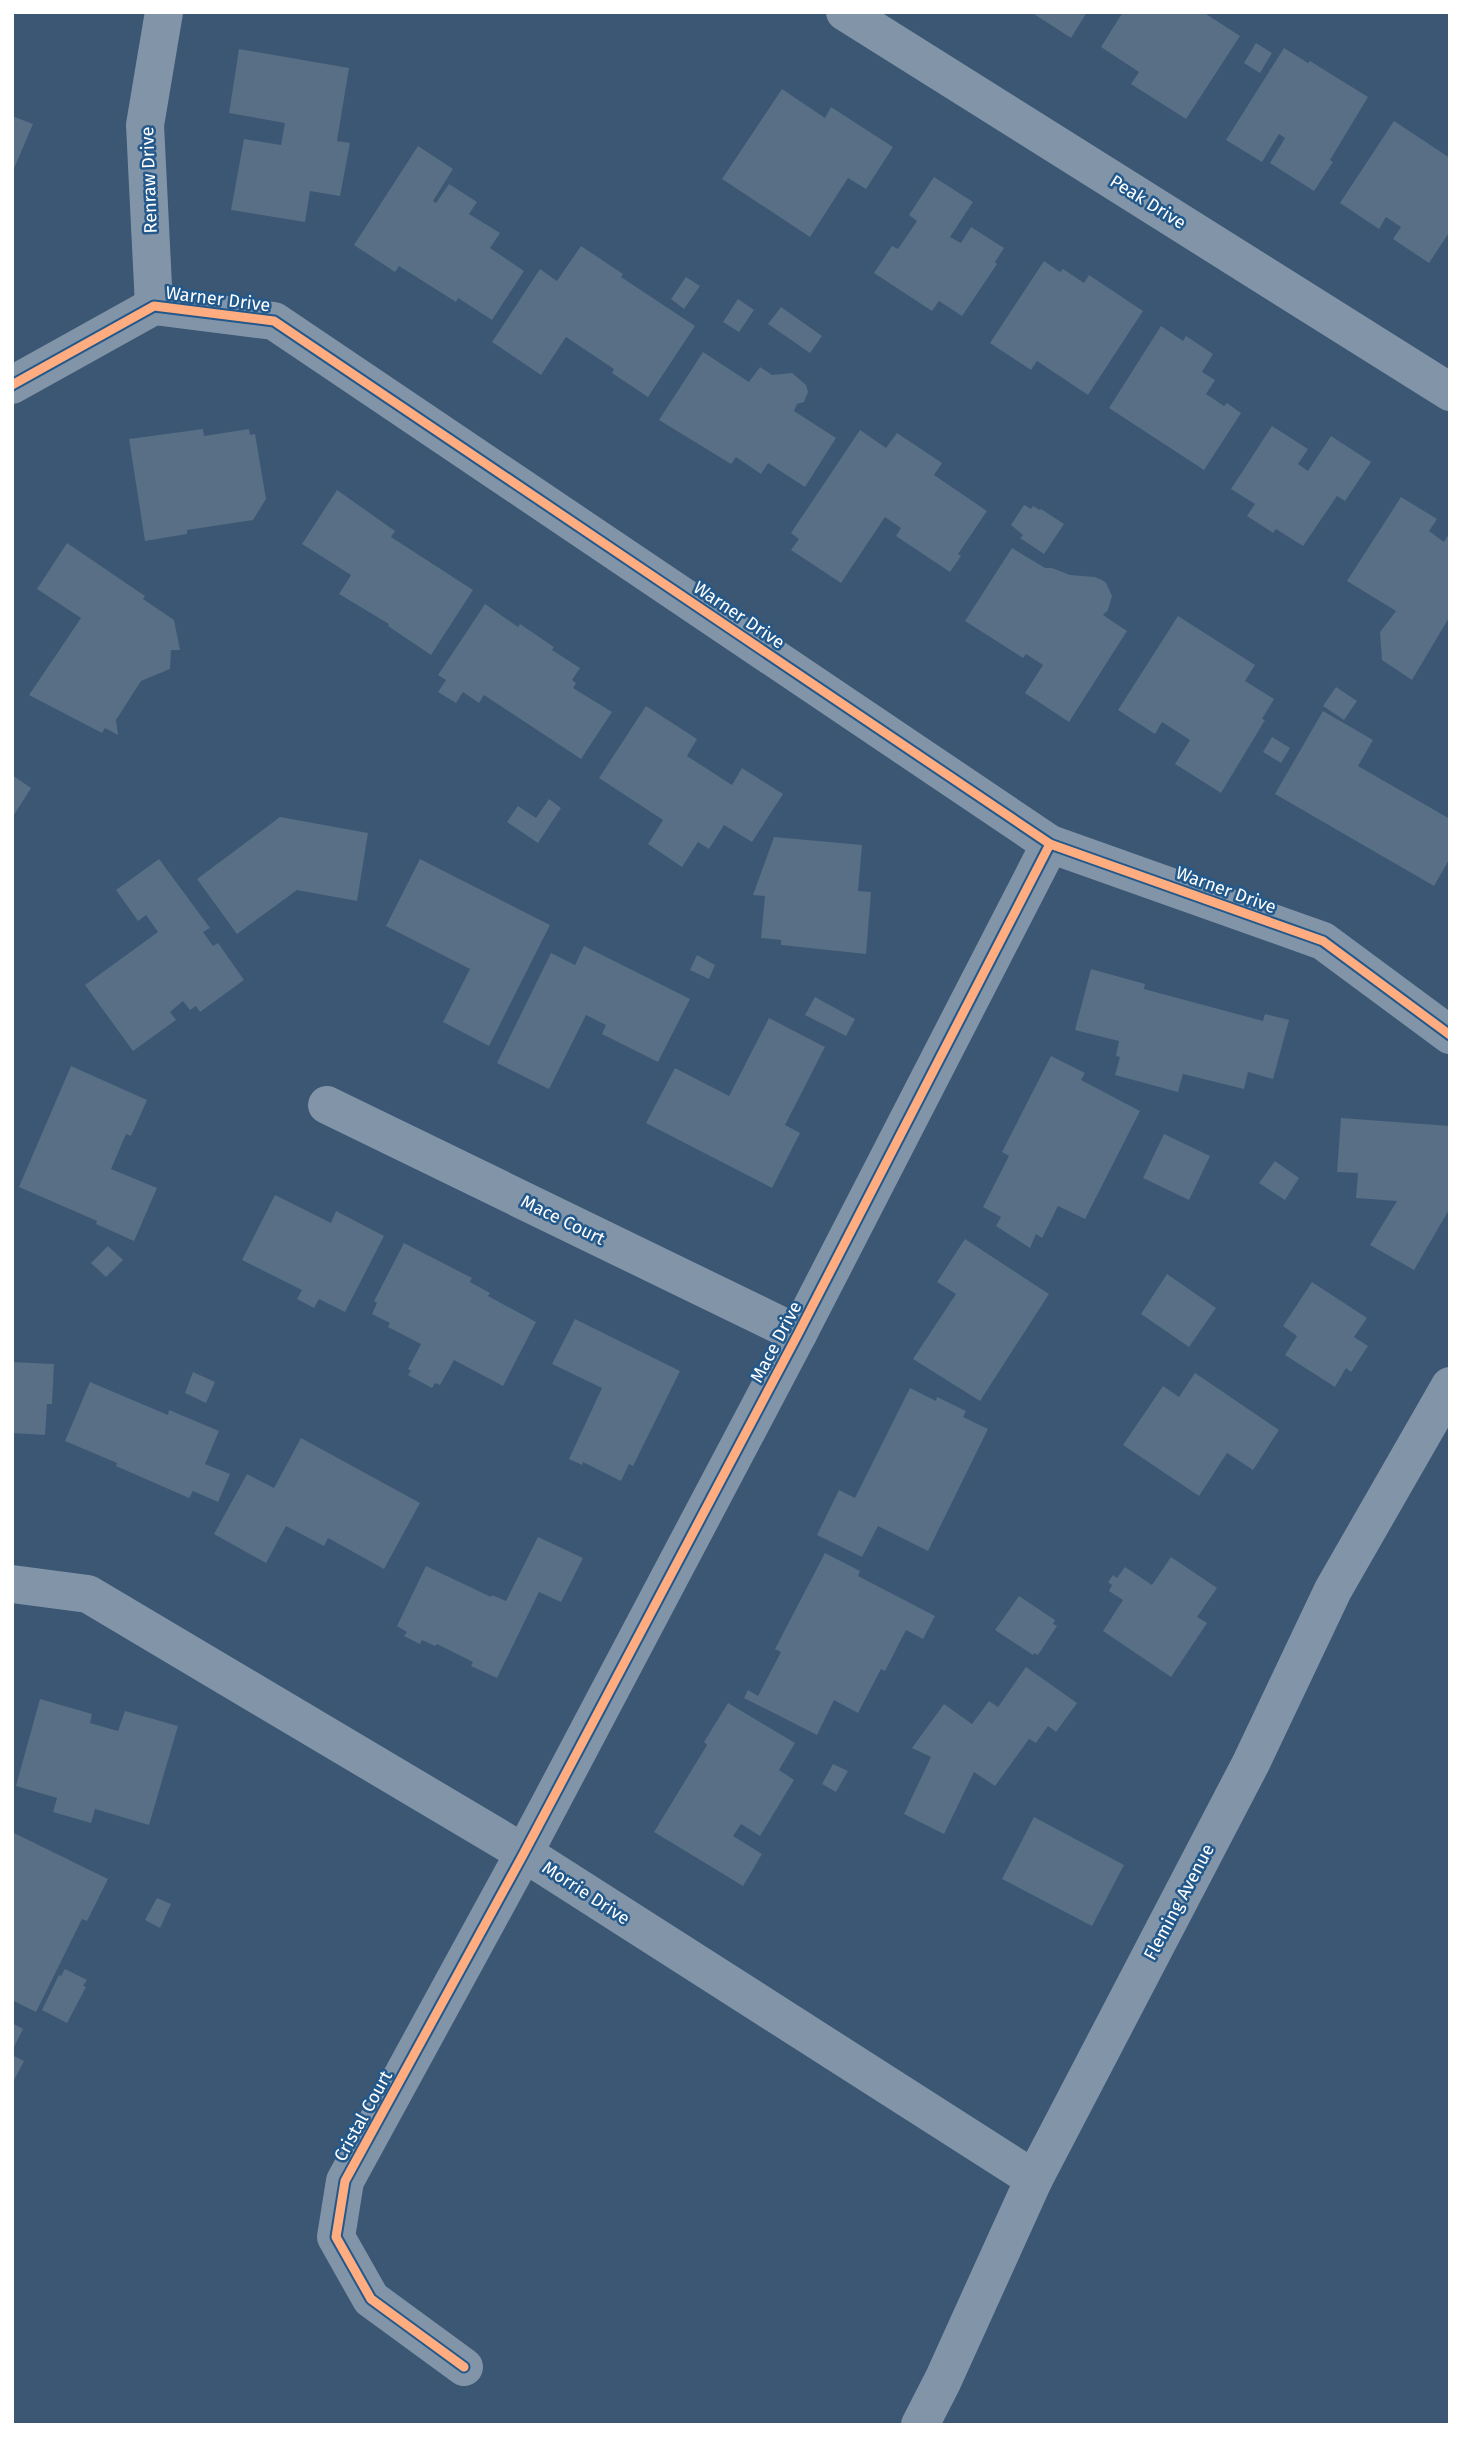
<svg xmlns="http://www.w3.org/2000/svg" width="1462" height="2437" font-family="'Fira Sans',sans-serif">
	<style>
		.building { fill: #586f85 }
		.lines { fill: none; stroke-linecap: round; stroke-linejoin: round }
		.minor { stroke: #8295a8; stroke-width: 38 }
		.cycleway-casing { stroke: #23588b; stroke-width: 13 }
		.cycleway { stroke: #ffac80; stroke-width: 9 }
		.labels { text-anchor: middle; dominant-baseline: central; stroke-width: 5; stroke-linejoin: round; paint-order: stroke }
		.street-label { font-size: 18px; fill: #fff; stroke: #23588b }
	</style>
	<rect width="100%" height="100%" fill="#3b5773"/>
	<g class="building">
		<path d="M1031,12H1087L1071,38Z"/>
		<path d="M1123,12H1203L1240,36L1186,119L1131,84L1139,72L1101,47Z"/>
		<path d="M1256,43L1272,53L1260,73L1244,63Z"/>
		<path d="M1284,48L1308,63L1310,61L1368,97L1330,160L1333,162L1314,191L1270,163L1285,138L1279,134L1262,162L1226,140Z"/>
		<path d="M239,49L349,68L337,141L350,143L340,196L310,191L305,222L231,210L244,139L281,145L285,123L229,113Z"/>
		<path d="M782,89L825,118L831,107L893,147L866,189L848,178L810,237L722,179Z"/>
		<path d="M12,116L33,124L12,173Z"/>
		<path d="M1394,121L1450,158V231L1429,263L1393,239L1401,227L1386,217L1379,229L1340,203Z"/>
		<path d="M418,146L453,169L433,201L436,203L449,184L477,202L469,214L500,233L490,248L524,271L492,320L458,298L456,302L399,266L395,272L354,245Z"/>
		<path d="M934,177L973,202L950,237L961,243L971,227L1004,248L995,262L997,264L962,316L939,301L932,311L874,273L892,246L898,249L917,221L909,215Z"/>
		<path d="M581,246L623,274L621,277L695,326L648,397L612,373L614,369L566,337L541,375L492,342L540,269L557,281Z"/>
		<path d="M1044,261L1060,272L1063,269L1084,283L1089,275L1143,311L1088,395L1037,361L1031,370L990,343Z"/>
		<path d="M686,277L700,286L684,309L671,299Z"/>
		<path d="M738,299L754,310L739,332L723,322Z"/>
		<path d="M781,307L822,336L810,353L768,324Z"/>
		<path d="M1161,326L1183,341L1186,336L1213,354L1202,372L1215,380L1206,394L1224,406L1227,403L1241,413L1204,470L1109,408Z"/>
		<path d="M703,352L749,382L760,367L772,375L792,373L806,385L808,392L804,402L797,404L794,411L836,438L805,487L768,463L761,474L736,457L731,464L659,420Z"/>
		<path d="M1272,426L1308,449L1298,464L1308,471L1331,436L1371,462L1345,501L1337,496L1303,546L1276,529L1273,533L1247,516L1255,504L1231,489Z"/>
		<path d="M203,429L204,436L249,429L250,435L255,434L266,499L253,520L187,530V534L145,541L129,439Z"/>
		<path d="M860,430L886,448L897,433L942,463L934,475L987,511L958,554L961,556L950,572L896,536L901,528L885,517L841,583L791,550L799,539L791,533Z"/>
		<path d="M337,490L395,531L391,537L473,590L431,655L388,626L389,624L339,594L351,575L302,544Z"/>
		<path d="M1401,497L1437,519L1429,531L1444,542L1450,532V616L1412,680L1382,660L1380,632L1396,611L1347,581Z"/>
		<path d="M1024,505L1031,509L1033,506L1040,510L1041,509L1064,524L1044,554L1020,538L1023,535L1011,525Z"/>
		<path d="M67,543L145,596L143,599L174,620L180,650H171L170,669L141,681L116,720L118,735L105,728L102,733L29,695L81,618L37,589Z"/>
		<path d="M1012,548L1045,568H1052L1070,575L1095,577L1102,580L1106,583L1112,596L1108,610L1103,615L1127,631L1069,722L1025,693L1043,665L1026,654L1023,658L965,621Z"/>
		<path d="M485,604L518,627L520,624L554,647L552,650L580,668L572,680L576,683L573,688L612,712L581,759L484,695L479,703L463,692L456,703L438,692L446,680L438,675Z"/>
		<path d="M1178,616L1255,665L1245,681L1274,699L1262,719L1265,720L1221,793L1175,764L1190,740L1162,722L1155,734L1118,710Z"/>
		<path d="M1336,687L1357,701L1344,720L1323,706Z"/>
		<path d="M646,706L697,739L687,756L732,785L742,768L783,794L752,842L724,825L709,849L698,842L682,867L648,844L663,820L599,778Z"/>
		<path d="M1323,711L1373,740L1358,766L1450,819V858L1434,886L1275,794Z"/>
		<path d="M1272,737L1290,748L1281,763L1263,752Z"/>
		<path d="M12,775L31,788L12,818Z"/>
		<path d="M549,799L561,808L538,843L507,822L518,806L536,818Z"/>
		<path d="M280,817L368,833L357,901L297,890L237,934L197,879Z"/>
		<path d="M774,837L862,845L858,891L871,892L866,954L781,945V940L761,938L765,896L753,895Z"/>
		<path d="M159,859L210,928L203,932L213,946L218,943L244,980L200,1012L196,1006L190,1010L183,1001L170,1012L176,1020L133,1051L85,985L158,932L146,915L138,921L116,890Z"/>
		<path d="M420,859L550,925L489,1046L443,1022L470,969L386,926Z"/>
		<path d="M584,946L690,999L658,1062L602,1034L606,1025L586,1015L549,1089L497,1063L551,953L575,965Z"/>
		<path d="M697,955L715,965L709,979L690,970Z"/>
		<path d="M1091,969L1145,984L1144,989L1263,1021L1265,1014L1289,1020L1273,1079L1248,1072L1244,1089L1183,1074L1178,1092L1115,1075L1120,1057L1116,1056L1119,1041L1075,1030Z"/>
		<path d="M815,997L855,1019L846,1036L805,1015Z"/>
		<path d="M769,1018L825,1047L785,1125L800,1133L772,1188L646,1123L675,1068L729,1096Z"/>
		<path d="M1051,1056L1085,1073L1081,1080L1140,1111L1085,1219L1058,1206L1042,1238L1036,1234L1030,1248L996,1226L1001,1217L983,1207L1009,1156L1002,1152Z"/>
		<path d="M71,1066L147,1100L131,1136L126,1134L111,1169L157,1188L134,1241L96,1224L97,1221L19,1187Z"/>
		<path d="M1341,1118L1450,1126V1208L1414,1270L1370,1245L1397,1201L1356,1198L1358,1173L1337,1172Z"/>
		<path d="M1164,1134L1210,1156L1189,1200L1143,1178Z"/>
		<path d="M1275,1161L1299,1178L1285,1200L1259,1183Z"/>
		<path d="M275,1195L331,1223L336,1211L384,1236L345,1312L319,1299L314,1308L297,1299L302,1290L242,1260Z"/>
		<path d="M965,1239L1049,1294L980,1401L913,1359L956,1294L937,1282Z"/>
		<path d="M404,1243L472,1278L470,1282L490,1293L488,1296L536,1322L503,1386L454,1360L440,1385L435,1383L432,1388L408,1375L411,1371L408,1369L421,1344L388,1327L390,1323L372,1314L377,1303L374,1301Z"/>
		<path d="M108,1246L123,1260L106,1277L91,1263Z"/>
		<path d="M1167,1274L1216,1308L1189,1347L1141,1314Z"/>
		<path d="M1312,1282L1367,1318L1354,1337L1368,1346L1351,1372L1346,1368L1335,1387L1285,1355L1297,1336L1283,1326Z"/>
		<path d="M575,1319L680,1371L633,1466L629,1464L621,1481L583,1462L582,1465L569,1459L602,1388L552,1364Z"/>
		<path d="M12,1362L54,1364L52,1404H47L45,1435L12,1433Z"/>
		<path d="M193,1372L215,1382L206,1403L185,1393Z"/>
		<path d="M1195,1373L1279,1430L1253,1470L1227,1453L1199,1496L1123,1445L1163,1386L1179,1397Z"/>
		<path d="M90,1382L168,1415L169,1410L219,1431L205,1464L230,1474L218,1502L193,1491L189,1498L116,1466L117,1463L65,1441Z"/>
		<path d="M910,1388L936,1401L937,1397L966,1411L963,1417L988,1429L928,1551L878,1526L862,1557L817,1535L839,1490L855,1498Z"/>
		<path d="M301,1438L420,1503L384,1569L328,1538L324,1546L286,1526L266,1563L214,1534L247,1474L274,1488Z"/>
		<path d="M538,1537L583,1558L561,1602L539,1592L497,1678L471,1666L473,1662L437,1644L435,1646L422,1640L420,1644L404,1636L407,1632L397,1626L426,1566L491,1597L492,1595L506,1601Z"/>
		<path d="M825,1553L860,1571L858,1576L935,1616L923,1639L906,1630L885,1671L881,1669L858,1713L834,1700L817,1735L744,1698L748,1690L758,1696L781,1652L775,1649Z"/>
		<path d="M1171,1557L1217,1588L1197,1617L1207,1623L1171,1677L1103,1631L1123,1600L1109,1591L1112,1585L1108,1582L1113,1575L1117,1578L1125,1567L1152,1585Z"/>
		<path d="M1019,1596L1055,1620L1053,1624L1057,1626L1038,1655L1034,1653L1033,1655L995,1630Z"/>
		<path d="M1026,1667L1077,1703L1056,1732L1048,1726L1036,1743L1029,1739L995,1786L974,1772L944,1834L904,1814L931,1757L912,1748L944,1704L972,1724L989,1701L998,1707Z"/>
		<path d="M40,1699L92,1714L90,1723L118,1731L125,1711L178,1726L149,1825L95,1809L91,1823L53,1812L57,1798L16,1786Z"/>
		<path d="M728,1703L795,1743L779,1770L794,1780L760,1836L741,1824L733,1836L762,1854L743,1886L654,1832L707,1745L704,1742Z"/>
		<path d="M833,1764L848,1771L836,1792L822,1784Z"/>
		<path d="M1034,1817L1124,1865L1092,1926L1002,1879Z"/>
		<path d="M12,1832L108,1879L87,1921L82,1919L36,2012L12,2000Z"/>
		<path d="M157,1898L171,1904L160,1928L145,1920Z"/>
		<path d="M65,1969L87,1980L83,1986L86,1987L67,2023L42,2010L59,1975L61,1976Z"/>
		<path d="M12,2023L23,2029L12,2051Z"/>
		<path d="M12,2055L24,2061L12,2084Z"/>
	</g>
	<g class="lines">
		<g class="minor">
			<path d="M845,12L1450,392"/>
			<path d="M154,306L145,125L164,12"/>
			<path d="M12,385L154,306L274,321L1050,844L1323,941L1450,1035"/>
			<path d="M327,1105L798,1334"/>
			<path d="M12,1584L88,1594L524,1853L1034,2179"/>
			<path d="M464,2367L371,2299L336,2237L345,2181L524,1853L798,1334L1050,844"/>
			<path d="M920,2425L943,2380L1034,2179L1251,1763L1333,1590L1450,1386"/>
		</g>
		<defs>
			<g id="cycleway">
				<path d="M12,385L154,306L274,321L1050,844L1323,941L1450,1035"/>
				<path d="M464,2367L371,2299L336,2237L345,2181L524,1853L798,1334L1050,844"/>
			</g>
		</defs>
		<use href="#cycleway" class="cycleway-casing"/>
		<use href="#cycleway" class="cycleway"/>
	</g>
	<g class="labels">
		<g class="street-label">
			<text transform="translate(149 180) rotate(-92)">Renraw Drive</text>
			<text transform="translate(1148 202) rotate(32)">Peak Drive</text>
			<text transform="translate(218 299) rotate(7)">Warner Drive</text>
			<text transform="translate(739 615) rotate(34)">Warner Drive</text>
			<text transform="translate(1226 890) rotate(20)">Warner Drive</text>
			<text transform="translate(563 1220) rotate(26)">Mace Court</text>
			<text transform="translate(776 1342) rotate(-62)">Mace Drive</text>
			<text transform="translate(586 1893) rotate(33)">Morrie Drive</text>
			<text transform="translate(1179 1902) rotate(-62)">Fleming Avenue</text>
			<text transform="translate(363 2116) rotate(-61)">Cristal Court</text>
		</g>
	</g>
	<rect width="1462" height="2437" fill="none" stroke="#ffffff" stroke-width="28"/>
</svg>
